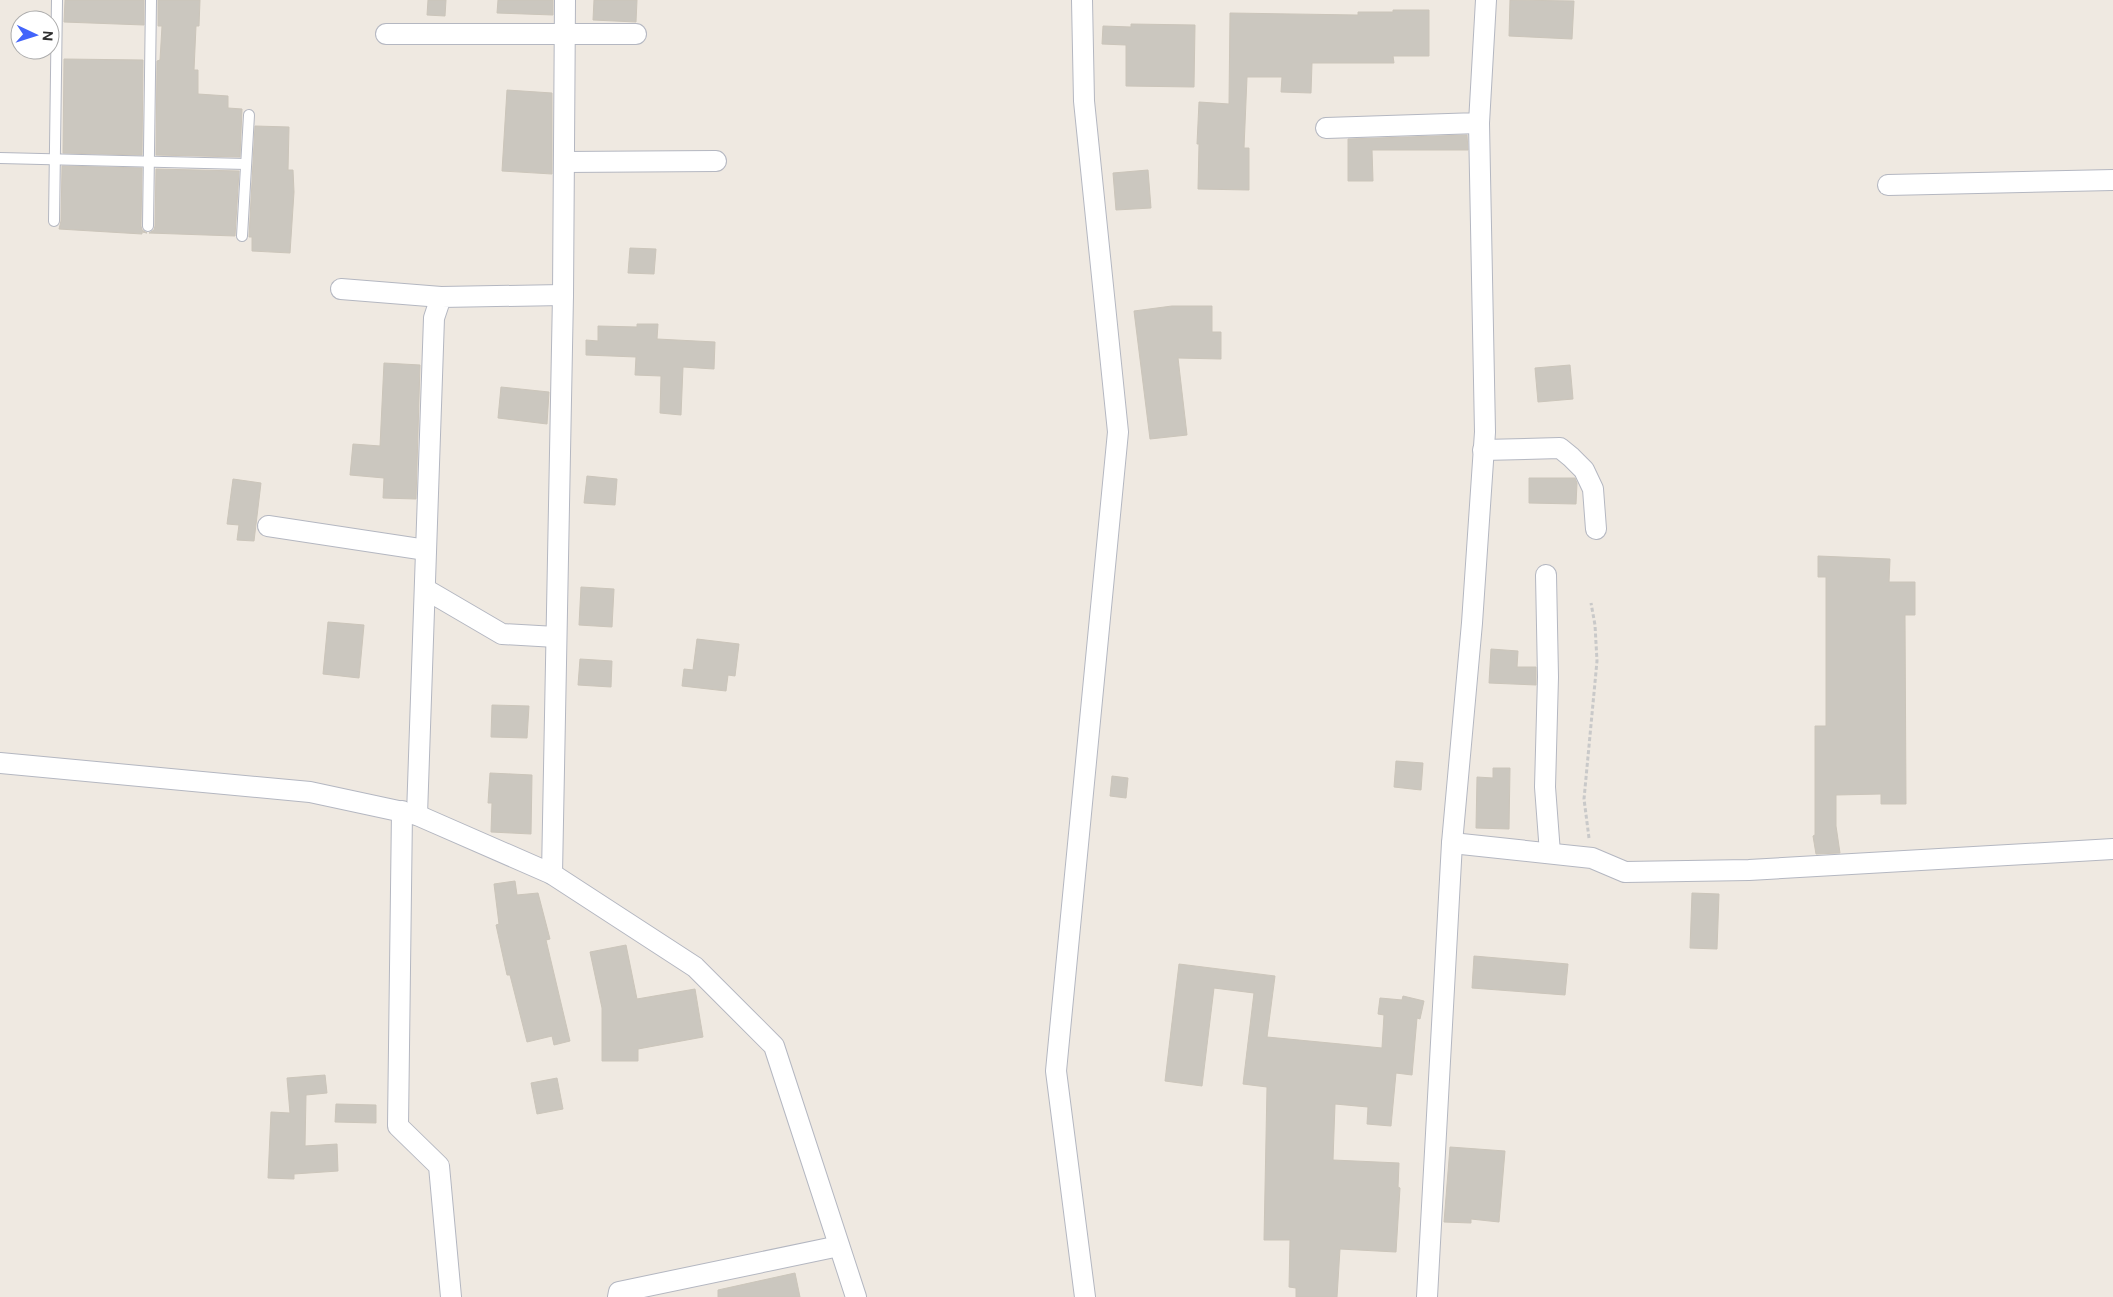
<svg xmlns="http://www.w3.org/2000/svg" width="2113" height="1297" font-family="'DM Sans',sans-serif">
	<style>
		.building { fill: #cbc7bf; stroke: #cbc5ba }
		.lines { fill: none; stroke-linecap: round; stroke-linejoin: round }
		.service-casing { stroke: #b4b7c1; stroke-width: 12 }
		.minor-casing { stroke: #b4b7c1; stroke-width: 22 }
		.path { stroke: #c9c9c9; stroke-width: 3; stroke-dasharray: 4 2.5; stroke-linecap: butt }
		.service { stroke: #fff; stroke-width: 10 }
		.minor { stroke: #fff; stroke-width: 20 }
	</style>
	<rect width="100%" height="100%" fill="#efe9e1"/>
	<g class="building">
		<path d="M65,0H144V25L64,22Z"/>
		<path d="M158,0H200L199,26H196L194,70H198V94L228,96V108L242,109L240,157L156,155L157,61L160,60L162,26H158Z"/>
		<path d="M428,0H446L445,16L427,15Z"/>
		<path d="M498,0H553V15L497,13Z"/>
		<path d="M594,0H637L636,22L593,20Z"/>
		<path d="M1510,0L1574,1L1572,39L1509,36Z"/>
		<path d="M1393,10H1429V56H1393L1394,63H1312L1311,93L1281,92L1282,77H1247L1244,148H1249V190L1198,189L1199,144H1197L1199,102L1229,104L1230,13L1358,15V12H1393Z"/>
		<path d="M1131,24L1195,25L1194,87L1126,86V45L1102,44L1103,26L1131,27Z"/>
		<path d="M64,59L143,60L142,155L63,153Z"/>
		<path d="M507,90L552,93V174L502,171Z"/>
		<path d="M255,126L289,127L288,170H293L294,192L290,253L252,251V237H249Z"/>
		<path d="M1467,135L1468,150H1372L1373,181H1348V139Z"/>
		<path d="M62,166L142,168L141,226L142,230L147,233L142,232V234L59,229L61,221Z"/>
		<path d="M156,169L239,171L235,236L149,233L154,230L155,226Z"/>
		<path d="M1148,170L1151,208L1116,210L1113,173Z"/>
		<path d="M630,248L656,249L654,274L628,273Z"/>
		<path d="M1172,306H1212V332H1221V359L1178,358L1187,435L1150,439L1134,311Z"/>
		<path d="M637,324H658L657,339L715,342L714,369L683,367L681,415L660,413L661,376L635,375L636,357L586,355V340L598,341V326L637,327Z"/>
		<path d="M384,363L420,365L416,499L383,498L384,478L350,475L353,444L380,446Z"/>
		<path d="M1570,365L1573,399L1538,402L1535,368Z"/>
		<path d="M501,387L549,392L547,424L498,418Z"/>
		<path d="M587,476L617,479L615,505L584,503Z"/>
		<path d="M1529,478H1575L1577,483L1576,504L1529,503Z"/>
		<path d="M233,479L261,483L254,541L237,540L239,525L227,524Z"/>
		<path d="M1818,556L1890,559L1889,582H1915V615H1905L1906,804H1881V794L1836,795V826L1840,853L1816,854L1813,836L1815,835V726H1826V577H1818Z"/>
		<path d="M581,587L614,589L612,627L579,625Z"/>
		<path d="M328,622L364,625L359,678L323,674Z"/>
		<path d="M697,639L739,644L735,676L728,675L726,691L682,686L684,669L693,670Z"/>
		<path d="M1491,649L1518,651L1517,667H1536V685L1489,683Z"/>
		<path d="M580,659L612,661L611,687L578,685Z"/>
		<path d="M492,705L529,706L527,738L491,737Z"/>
		<path d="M1396,761L1423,763L1421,790L1394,787Z"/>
		<path d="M1493,768H1510L1509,829L1476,828L1477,777L1493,778Z"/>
		<path d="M490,773L532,775L531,834L491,832L492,803H488Z"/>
		<path d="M1112,776L1128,778L1126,798L1110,796Z"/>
		<path d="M515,881L517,895L538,893L550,939L546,940L570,1041L554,1045L552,1036L527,1042L510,975H507L496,925L499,924L494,884Z"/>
		<path d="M1692,893L1719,894L1717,949L1690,948Z"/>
		<path d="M626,945L637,999L695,989L703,1037L638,1049V1061H602V1008L590,952Z"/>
		<path d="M1474,956L1568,964L1565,995L1472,988Z"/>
		<path d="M1179,964L1275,976L1267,1037L1382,1048L1384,1015L1378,1014L1380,998L1402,1000L1403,996L1424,1001L1420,1019L1417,1018L1412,1075L1396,1073L1391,1126L1367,1124L1368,1107L1335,1104L1333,1160L1399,1163L1398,1187L1400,1188L1396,1252L1340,1249L1337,1297H1296V1288L1289,1287L1290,1240H1264L1267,1087L1243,1084L1254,993L1214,988L1202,1086L1165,1081Z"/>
		<path d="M325,1075L327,1093L306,1095L305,1146L337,1144L338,1171L294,1174V1179L268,1178L271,1112L290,1113L287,1078Z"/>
		<path d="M557,1078L563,1109L537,1114L531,1083Z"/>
		<path d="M336,1104L376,1105V1123L335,1122Z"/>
		<path d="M1450,1147L1505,1151L1499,1222L1471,1219V1223L1444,1222Z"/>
		<path d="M795,1273L800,1297H718V1290Z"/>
	</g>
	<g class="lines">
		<defs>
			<g id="service">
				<path d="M0,158L246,164"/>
				<path d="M54,221L57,0"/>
				<path d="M148,226L151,0"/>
				<path d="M242,236L249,115"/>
			</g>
			<g id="minor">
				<path d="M1082,0L1084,101L1118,432L1056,1071L1085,1297"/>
				<path d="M386,34H636"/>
				<path d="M1326,128L1479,123L1486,0"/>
				<path d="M564,162L716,161"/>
				<path d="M1888,185L2113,180"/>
				<path d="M341,289L441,297"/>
				<path d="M1483,450L1560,448L1571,457L1584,470L1593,489L1596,529"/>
				<path d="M268,526L426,550"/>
				<path d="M1546,575L1548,677L1545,787L1550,853"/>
				<path d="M425,589L502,634L556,637"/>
				<path d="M0,763L310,792L417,815L552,874L695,967L774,1046L856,1297"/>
				<path d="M402,811L398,1126L439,1166L451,1297"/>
				<path d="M417,815L434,318L441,297L563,295"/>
				<path d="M1452,843L1592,858L1625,872L1749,870L2113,849"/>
				<path d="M552,874L563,295L565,0"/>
				<path d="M618,1297L619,1292L839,1246"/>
				<path d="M1427,1297L1452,843L1472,623L1485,432L1479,123"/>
			</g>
		</defs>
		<use href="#service" class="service-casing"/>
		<use href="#minor" class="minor-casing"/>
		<path class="path" d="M1589,838L1584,799L1597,661L1595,625L1591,603"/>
		<use href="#service" class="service"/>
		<use href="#minor" class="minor"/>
	</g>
	<g transform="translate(35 35) rotate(94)"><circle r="24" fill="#ffffff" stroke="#ababab"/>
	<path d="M0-4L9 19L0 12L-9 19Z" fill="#4264fb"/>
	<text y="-8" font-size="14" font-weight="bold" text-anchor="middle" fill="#2e2e2e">N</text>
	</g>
</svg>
